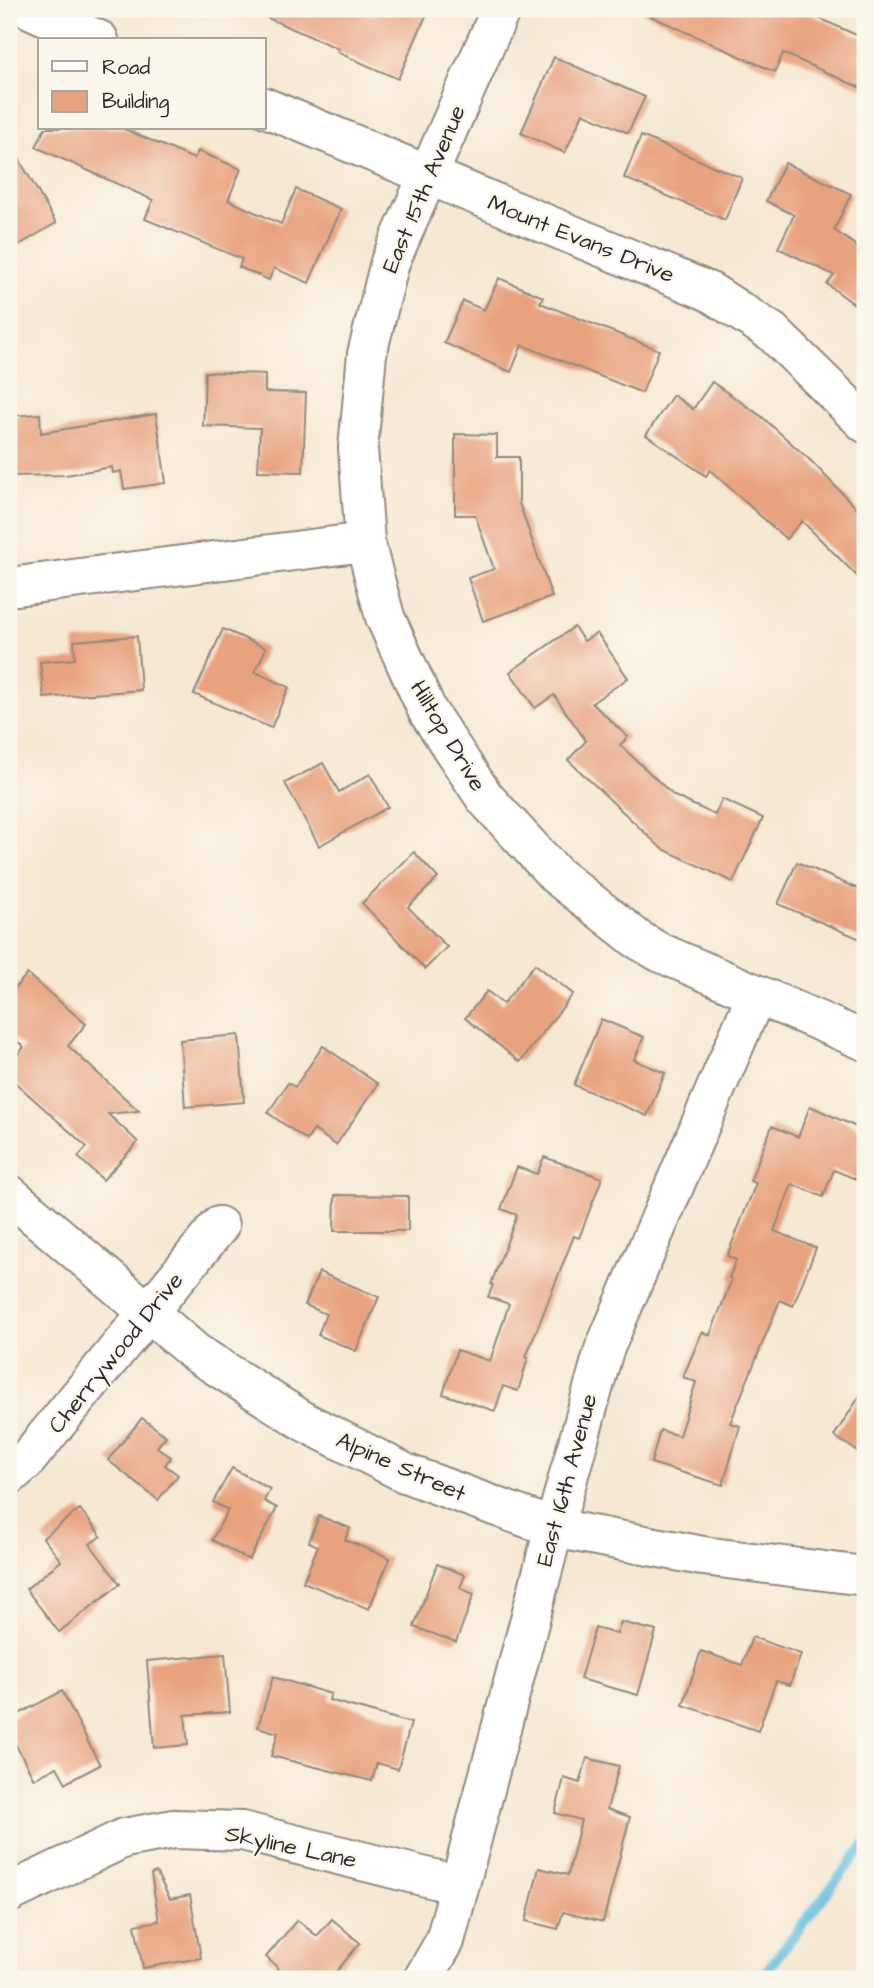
<svg xmlns="http://www.w3.org/2000/svg" width="874" height="1988" font-family="'Architects Daughter',sans-serif">
	<style>
		.lines { fill: none; stroke-linecap: round; stroke-linejoin: round }
		.stream { stroke: #63bde0; stroke-width: 10 }
		.building { fill: #e8a27e }
		.minor-casing { stroke: #908a7e; stroke-width: 42 }
		.minor { stroke: #fff; stroke-width: 38 }
		.labels { text-anchor: middle; dominant-baseline: central; stroke-width: 5; stroke-linejoin: round; paint-order: stroke }
		.street-label { font-size: 23px; fill: #2b2b2b; stroke: #fbf7ec }
	</style>
	<rect width="100%" height="100%" fill="#fbf7ec"/>
	<filter id="ink" filterUnits="userSpaceOnUse"><feTurbulence type="fractalNoise" baseFrequency=".0143" numOctaves="2"/><feDisplacementMap in="SourceGraphic" scale="14" xChannelSelector="R" yChannelSelector="G"/><feConvolveMatrix kernelMatrix="1 2 1 2 8 2 1 2 1" color-interpolation-filters="sRGB"/></filter>
	<filter id="wash" filterUnits="userSpaceOnUse"><feTurbulence type="fractalNoise" baseFrequency=".00686" numOctaves="4" result="noise"/><feDisplacementMap in="SourceGraphic" scale="28" xChannelSelector="R" yChannelSelector="G"/><feGaussianBlur stdDeviation="1.57" result="paint"/><feColorMatrix in="noise" values="0 0 0 0 0 0 0 0 0 0 0 0 0 0 0 0 0 1.4 0 .05"/><feComposite in="paint" operator="in"/></filter>
	<g filter="url(#wash)">
		<rect width="100%" height="100%" fill="#f6e8d2"/>
		<g class="lines">
			<path class="stream" d="M760,1979L865,1844"/>
		</g>
		<g id="blocks">
			<g class="building">
				<path d="M247,9H429L398,79L337,52L339,49Z"/>
				<path d="M635,9H799L865,39V90L783,53L775,72Z"/>
				<path d="M554,57L645,97L628,133L583,113L565,153L521,133Z"/>
				<path d="M45,128H122L194,159L198,151L241,169L228,200L281,224L296,189L341,209L309,283L274,268L269,280L239,267L242,259L145,219L153,200L36,147Z"/>
				<path d="M641,136L742,178L725,220L624,178Z"/>
				<path d="M9,142L56,223L9,251Z"/>
				<path d="M785,163L851,194L834,230L865,252V312L827,284L834,275L778,248L794,215L766,201Z"/>
				<path d="M499,278L543,297L540,303L659,350L642,393L522,345L511,372L444,343L463,301L484,310Z"/>
				<path d="M205,372L265,374V392L306,393L303,472L258,471L260,428L203,426Z"/>
				<path d="M712,382L761,416L811,461L865,517V584L802,521L786,539L710,470L706,476L646,435L673,395L693,409Z"/>
				<path d="M40,414L41,433L156,414L166,483L124,489L121,471L113,473L112,467L66,475L9,476V416Z"/>
				<path d="M455,434L497,435V457H519V503L552,597L483,621L468,578L494,569L475,515H455Z"/>
				<path d="M574,627L584,641L597,633L628,678L592,703L628,737L620,745L674,796L715,815L722,799L763,818L733,882L661,848L568,760L586,741L554,695L535,708L510,672Z"/>
				<path d="M223,629L266,648L255,672L289,687L271,728L194,694Z"/>
				<path d="M137,636L141,690L44,698L40,662L75,659L74,641Z"/>
				<path d="M323,763L339,792L370,774L388,807L319,846L285,783Z"/>
				<path d="M414,852L438,878L408,907L447,947L425,969L362,903Z"/>
				<path d="M797,862L865,892V941L778,904Z"/>
				<path d="M535,964L573,994L520,1062L465,1018L487,991L503,1004Z"/>
				<path d="M27,974L86,1024L68,1046L139,1111L108,1114L138,1142L103,1180L78,1157L87,1147L9,1077V1064L24,1047L9,1034V995Z"/>
				<path d="M601,1019L644,1037L634,1060L665,1073L647,1116L574,1085Z"/>
				<path d="M239,1035L244,1102L185,1107L180,1040Z"/>
				<path d="M323,1046L378,1084L336,1145L314,1130L307,1140L268,1113L288,1083L295,1087Z"/>
				<path d="M810,1106L865,1131V1183L834,1170L823,1197L792,1184L774,1231L816,1248L793,1306L780,1300L730,1423L740,1426L723,1485L651,1463L660,1430L679,1436L696,1382L683,1377L702,1332L710,1335L732,1279L729,1278L736,1260L727,1256L756,1183L750,1181L772,1126L798,1137Z"/>
				<path d="M544,1157L602,1178L579,1238L574,1236L526,1357L528,1358L518,1391L503,1386L495,1411L443,1394L457,1350L490,1361L509,1304L488,1297L493,1285L491,1284L517,1215L501,1209L517,1167L537,1174Z"/>
				<path d="M335,1195L408,1196V1231H334Z"/>
				<path d="M319,1272L379,1297L356,1351L318,1335L326,1314L305,1305Z"/>
				<path d="M865,1388V1456L834,1436Z"/>
				<path d="M142,1418L166,1436L157,1447L171,1457L165,1465L178,1475L158,1500L108,1460Z"/>
				<path d="M232,1468L270,1489L264,1501L277,1508L249,1560L212,1540L228,1510L213,1502Z"/>
				<path d="M80,1509L101,1536L90,1544L120,1584L59,1632L26,1589L61,1561L43,1538Z"/>
				<path d="M319,1516L350,1528L345,1540L390,1558L369,1609L303,1582L318,1546L309,1542Z"/>
				<path d="M437,1564L465,1575L460,1588L474,1594L456,1642L414,1627Z"/>
				<path d="M621,1622L656,1631L638,1695L580,1679L595,1628L617,1634Z"/>
				<path d="M752,1637L801,1654L790,1685L776,1681L758,1731L683,1705L701,1651L742,1665Z"/>
				<path d="M225,1654L230,1712L185,1715L188,1745L154,1748L147,1661Z"/>
				<path d="M273,1677L331,1694L329,1700L411,1723L398,1769L377,1763L372,1781L271,1756L278,1733L258,1727Z"/>
				<path d="M62,1691L100,1765L66,1783L57,1767L34,1779L9,1732V1719Z"/>
				<path d="M587,1758L619,1766L607,1809L630,1817L603,1922L563,1912L558,1929L526,1921L539,1868L568,1875L581,1820L555,1813L564,1778L580,1783Z"/>
				<path d="M156,1872L170,1899L190,1895L201,1958L143,1968L135,1925L159,1921L151,1874Z"/>
				<path d="M332,1919L360,1943L330,1979H278L277,1967L266,1957L297,1920L317,1936Z"/>
			</g>
		</g>
	</g>
	<g filter="url(#ink)">
		<use href="#blocks" fill-opacity="0" stroke="#908a7e" stroke-width="2"/>
		<g class="lines">
			<defs>
				<g id="minor">
					<path d="M30,9L99,40"/>
					<path d="M501,9L390,262L367,354L358,448L365,542L385,617L428,712L485,798L556,875L637,939L659,952L865,1041"/>
					<path d="M264,107L710,292L772,332L865,423"/>
					<path d="M9,587L365,542"/>
					<path d="M9,1194L196,1353L305,1422L405,1473L554,1528L703,1556L865,1576"/>
					<path d="M9,1476L25,1462L219,1226"/>
					<path d="M9,1893L124,1838L174,1829L242,1831L458,1885"/>
					<path d="M423,1979L445,1941L554,1528L604,1350L756,995"/>
				</g>
			</defs>
			<use href="#minor" class="minor-casing"/>
			<use href="#minor" class="minor"/>
		</g>
	</g>
	<g class="labels">
		<g class="street-label">
			<text transform="translate(424 189) rotate(-67)">East 15th Avenue</text>
			<text transform="translate(581 239) rotate(22)">Mount Evans Drive</text>
			<text transform="translate(448 736) rotate(59)">Hilltop Drive</text>
			<text transform="translate(116 1353) rotate(-51)">Cherrywood Drive</text>
			<text transform="translate(401 1467) rotate(24)">Alpine Street</text>
			<text transform="translate(567 1480) rotate(-75)">East 16th Avenue</text>
			<text transform="translate(291 1847) rotate(12)">Skyline Lane</text>
		</g>
	</g>
	<rect width="874" height="1988" fill="none" stroke="#fbf7ec" stroke-width="35"/>
	<rect x="38" y="38" width="228" height="91" fill="#fbf7ec" stroke="#a8a59f" stroke-width="2"/>
	<rect x="52" y="61" width="35" height="10" fill="#ffffff" stroke="#a8a59f" stroke-width="2"/>
	<text x="102" y="74" font-size="21" fill="#2b2b2b">Road</text>
	<rect x="52" y="91" width="35" height="21" fill="#e8a27e" stroke="#a8a59f" stroke-width="2"/>
	<text x="102" y="108" font-size="21" fill="#2b2b2b">Building</text>
</svg>
